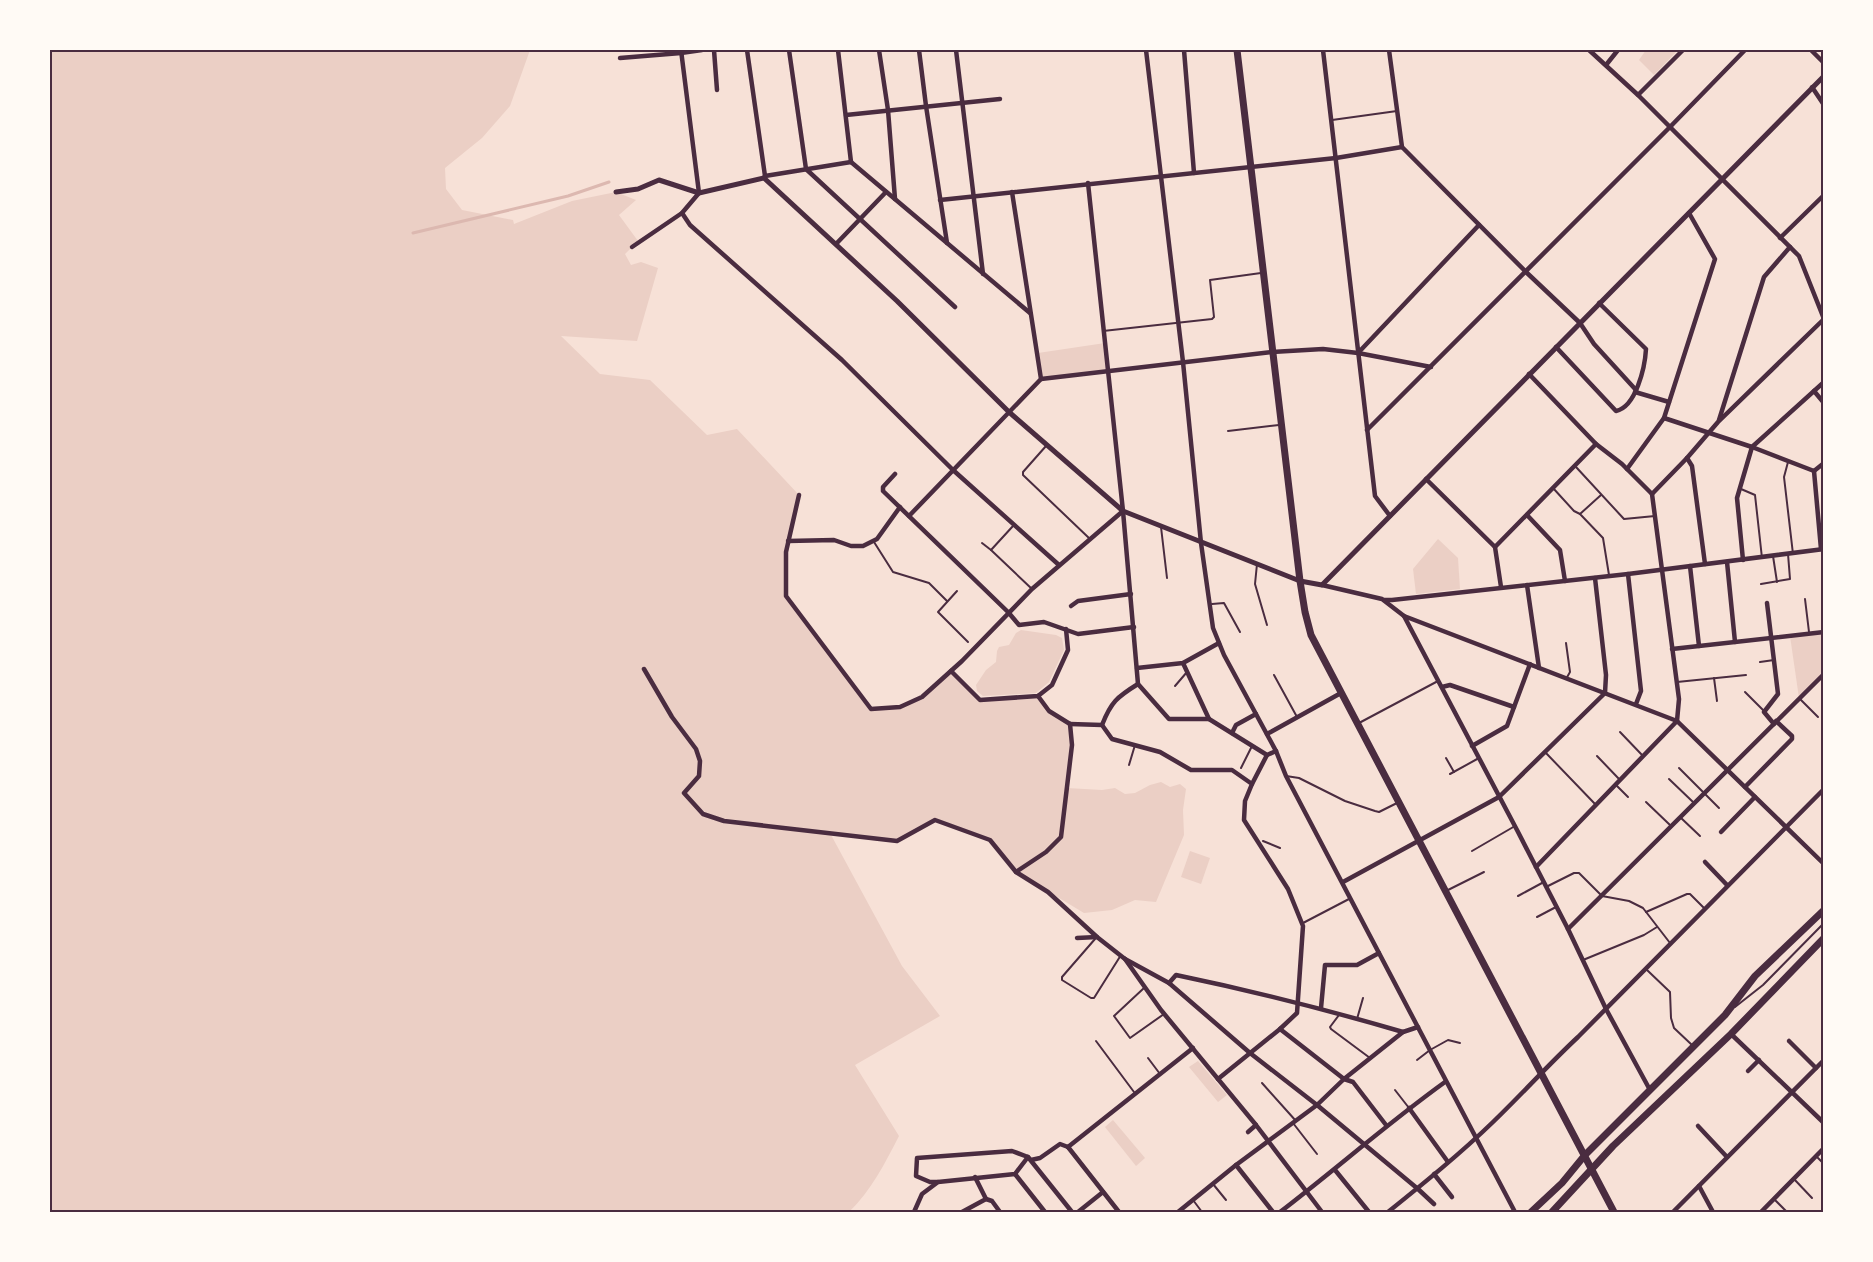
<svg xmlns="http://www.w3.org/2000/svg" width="1873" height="1262" font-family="Helvetica,sans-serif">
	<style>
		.green { fill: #ebcfc5 }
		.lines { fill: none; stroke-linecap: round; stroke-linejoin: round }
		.stream { stroke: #dcb8b0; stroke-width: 3 }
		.service { stroke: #4a2c40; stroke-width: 2 }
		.minor { stroke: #4a2c40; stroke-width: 4.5 }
		.tertiary { stroke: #4a2c40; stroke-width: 5 }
		.primary { stroke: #4a2c40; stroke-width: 7 }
		.neatline { fill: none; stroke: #4a2c40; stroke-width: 2 }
	</style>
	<rect width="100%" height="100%" fill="#f7e1d7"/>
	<g class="green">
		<path d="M50,50H530L510,106L482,138L445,168L446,189L462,210L513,220L514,224L572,201L616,192L636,200L619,215L638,241L625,254L631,265L641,262L658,268L637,341L561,336L600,374L650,380L707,435L737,429L799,495L786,552V596L870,709L900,707L922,697L951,671L980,700L1038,696L1049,711L1070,724L1072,745L1067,788L1102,790L1115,788L1125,794L1135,793L1150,785L1161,782L1170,787L1180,784L1186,789L1183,810L1184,835L1156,902L1135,900L1112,910L1084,913L1016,872L990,840L935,820L897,841L830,833L902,966L940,1016L855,1065L899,1136C885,1163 871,1191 849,1212H50Z"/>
		<path d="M1646,50H1678L1654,75L1639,60Z"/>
		<path d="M1105,343L1107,370L1042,378L1038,353Z"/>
		<path d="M1438,539L1458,558L1460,589L1416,594L1413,569Z"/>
		<path d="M1021,630L1056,635L1062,638L1064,650L1049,682L1036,693L983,696L977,691L976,685L986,670L996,662L997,651L999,647L1009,645L1016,633Z"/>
		<path d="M1823,632V674L1799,698L1790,636Z"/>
		<path d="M1190,851L1210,858L1201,884L1181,877Z"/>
		<path d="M1198,1061L1227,1095L1218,1102L1189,1067Z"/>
		<path d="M1113,1120L1145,1158L1136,1166L1105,1127Z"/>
	</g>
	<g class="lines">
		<path class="stream" d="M413,233L568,196L609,182"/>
		<g class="service">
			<path d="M1332,120L1397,111"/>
			<path d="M1103,331L1212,319L1214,317L1210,280L1261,273"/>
			<path d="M1228,431L1279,425"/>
			<path d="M1046,446L1023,472V475L1090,539"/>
			<path d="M1788,462L1784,477L1793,554"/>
			<path d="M1576,467L1624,519L1655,516"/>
			<path d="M1553,488L1574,511L1580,514"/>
			<path d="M1741,489L1755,495L1762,558"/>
			<path d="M1601,495L1580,514L1603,538L1609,575"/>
			<path d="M1013,526L991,550L1032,589"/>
			<path d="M1161,527L1167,578"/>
			<path d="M874,542L893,572L929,583L947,601"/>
			<path d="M982,543L991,550"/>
			<path d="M1773,556L1777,582"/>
			<path d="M1257,564L1255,584L1267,625"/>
			<path d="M1761,584L1790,579L1788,554"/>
			<path d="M957,591L938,612L968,642"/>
			<path d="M1805,599L1809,632"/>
			<path d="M1212,604L1224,603L1240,632"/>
			<path d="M1566,643L1570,672L1566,679"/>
			<path d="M1760,662L1774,660"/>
			<path d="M1274,675L1297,717"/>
			<path d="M1714,678L1717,701"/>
			<path d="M1677,682L1746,675"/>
			<path d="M1175,686L1187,672"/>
			<path d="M1745,692L1764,711"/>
			<path d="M1799,698L1818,717"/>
			<path d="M1359,723L1438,681"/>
			<path d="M1620,732L1643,756"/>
			<path d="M1545,752L1596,805"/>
			<path d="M1597,756L1620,780"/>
			<path d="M1446,758L1454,772"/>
			<path d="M1129,765L1135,745"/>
			<path d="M1241,768L1252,746"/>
			<path d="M1679,768L1719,808"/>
			<path d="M1450,774L1479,758"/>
			<path d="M1286,776L1299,778L1345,801L1375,811L1379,812L1397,803"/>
			<path d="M1669,779L1693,802"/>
			<path d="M1616,785L1628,797"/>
			<path d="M1646,802L1670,825"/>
			<path d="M1680,817L1700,836"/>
			<path d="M1263,841L1280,848"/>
			<path d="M1472,851L1515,826"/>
			<path d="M1548,886L1574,873H1579L1602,896L1629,901L1643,908L1670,943"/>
			<path d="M1446,891L1484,872"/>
			<path d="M1518,896L1542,883"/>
			<path d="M1646,912L1687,894H1690L1704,908"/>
			<path d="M1537,917L1556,907"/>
			<path d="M1303,923L1349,899"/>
			<path d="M1095,939L1062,977V980L1091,998H1094L1121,955"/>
			<path d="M1583,960L1644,935L1657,927"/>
			<path d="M1647,970L1670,992L1671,1018L1674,1028L1692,1045"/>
			<path d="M1144,988L1114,1016L1130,1038L1164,1014"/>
			<path d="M1735,1007L1763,985L1824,923"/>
			<path d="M1339,1015L1330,1027L1331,1029L1370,1058"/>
			<path d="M1357,1019L1363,998"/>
			<path d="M1096,1041L1134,1092"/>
			<path d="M1148,1058L1160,1074"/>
			<path d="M1417,1060L1430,1050L1448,1040L1460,1043"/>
			<path d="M1262,1083L1296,1121"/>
			<path d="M1395,1090L1409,1108"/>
			<path d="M1293,1123L1317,1154"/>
			<path d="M1816,1156L1824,1164"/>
			<path d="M1794,1179L1812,1198"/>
			<path d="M1213,1184L1226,1200"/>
			<path d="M1774,1199L1787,1212"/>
			<path d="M1193,1200L1202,1212"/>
		</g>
		<g class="minor">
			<path d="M714,50L717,90"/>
			<path d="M747,50L765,176"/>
			<path d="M789,50L806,169L955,307"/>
			<path d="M838,50L851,162"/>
			<path d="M879,50L888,110L895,199"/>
			<path d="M919,50L926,106L947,243"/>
			<path d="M956,50L983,274"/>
			<path d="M1146,50L1183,362L1201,543L1213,628L1224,655L1276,751L1286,776L1515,1212"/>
			<path d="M1184,50L1194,173"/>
			<path d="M1323,50L1375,496L1390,516"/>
			<path d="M1389,50L1402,147L1526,272L1580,323L1594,344L1636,390"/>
			<path d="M1589,50L1638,95L1799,256L1824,319"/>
			<path d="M1811,50L1824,63"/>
			<path d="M620,58L681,53L702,50"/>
			<path d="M1606,65L1618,50"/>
			<path d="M1812,87L1824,105"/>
			<path d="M1638,95L1683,50"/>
			<path d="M846,115L1000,99"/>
			<path d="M851,162L1030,313"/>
			<path d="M764,178L765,176L851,162"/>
			<path d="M1088,183L1123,511L1138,684L1169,719H1209L1267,755L1276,751"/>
			<path d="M940,200L1336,158L1402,147"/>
			<path d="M682,213L690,225L842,360L953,470L1059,565"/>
			<path d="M1780,238L1824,195"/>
			<path d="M836,244L886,192"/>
			<path d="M632,247L682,213L699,193L681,50"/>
			<path d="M1556,347L1616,411C1636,407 1645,367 1646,349L1599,303"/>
			<path d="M1358,353L1431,367"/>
			<path d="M1529,374L1596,444L1622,464L1652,494L1687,458L1718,422L1824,319"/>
			<path d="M1041,379L1272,352L1323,349L1358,353L1479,225"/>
			<path d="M1814,391L1824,403"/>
			<path d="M1635,392L1669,402"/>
			<path d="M1664,418L1752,447L1814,471L1824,463"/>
			<path d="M1719,420L1764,277L1790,247"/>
			<path d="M1367,430L1670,127L1745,50"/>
			<path d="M1687,458L1692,466L1705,564"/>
			<path d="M1627,469L1664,418L1715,259L1689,213"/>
			<path d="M1814,471L1821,549"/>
			<path d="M895,474L883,487V491L1008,612L1019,625L1044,622L1078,634L1134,627"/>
			<path d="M1426,479L1495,547L1501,587"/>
			<path d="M799,495L786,552V596L871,709L900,707L922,697L962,661L1032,589L1123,511"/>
			<path d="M1527,515L1560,550L1565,581"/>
			<path d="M909,516L1041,379L1012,192"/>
			<path d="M788,541L834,540L851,546H863L877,539L900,507"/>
			<path d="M1495,547L1596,444"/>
			<path d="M1743,560L1737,498L1752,447L1824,382"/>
			<path d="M1727,562L1735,642"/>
			<path d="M1690,566L1699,646"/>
			<path d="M1628,574L1641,691L1636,704"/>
			<path d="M1322,585L1382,599L1404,616L1677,721L1824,864"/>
			<path d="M1527,585L1539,668"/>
			<path d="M1384,600H1392L1628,574L1824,549"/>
			<path d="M1767,603L1778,694L1764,712L1774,724"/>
			<path d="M1071,606L1078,601L1131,594"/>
			<path d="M1404,616L1517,830L1568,929L1606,1009L1650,1090"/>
			<path d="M1672,649L1824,632"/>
			<path d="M1183,663L1209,719"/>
			<path d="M1137,668L1183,663L1219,643"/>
			<path d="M644,669L672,717L696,749L700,761L699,776L684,793L703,814L724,821L897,841L935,820L990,840L1016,872L1048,892L1097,937L1125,959L1169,983L1250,1053L1317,1105L1418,1189L1434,1204"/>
			<path d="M951,671L980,700L1038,696L1052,685L1068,650L1066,629"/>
			<path d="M1442,687L1450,685L1514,707"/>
			<path d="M1038,696L1049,711L1070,724"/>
			<path d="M1070,724L1102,725L1112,739L1160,752L1191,770H1232L1252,784L1245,801L1244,820L1288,889L1303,926L1297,1013L1280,1029L1218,1079"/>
			<path d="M1102,725C1111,702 1117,697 1138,684"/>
			<path d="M1232,733L1236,725L1256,714"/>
			<path d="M1267,734L1341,693"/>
			<path d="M1472,746L1507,726L1530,664"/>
			<path d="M1252,784L1267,755"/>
			<path d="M1745,787L1792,739V736L1776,721"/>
			<path d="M1721,832L1755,797"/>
			<path d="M1705,862L1727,885"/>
			<path d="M1536,867L1677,721L1679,699L1652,494"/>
			<path d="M1016,872L1046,852L1061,837L1072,745L1070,724"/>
			<path d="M1343,882L1499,797L1605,693L1606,675L1595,578"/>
			<path d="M1568,929L1824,674"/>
			<path d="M1077,938L1097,937"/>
			<path d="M1125,959L1161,1010L1256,1125L1322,1212"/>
			<path d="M1169,983L1176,975C1253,991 1328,1010 1403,1032"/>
			<path d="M1321,1008L1325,965H1357L1379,953"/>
			<path d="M1280,1029L1344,1079L1353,1082L1386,1125"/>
			<path d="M1731,1034L1824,1123"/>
			<path d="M1789,1041L1816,1068"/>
			<path d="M1748,1071L1759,1060"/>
			<path d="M1409,1108L1448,1162"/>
			<path d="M1698,1126L1727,1157"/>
			<path d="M1248,1132L1256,1125"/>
			<path d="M1068,1147L1193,1048"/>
			<path d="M1068,1147L1119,1212"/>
			<path d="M1031,1160L1040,1158L1060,1144L1068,1147"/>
			<path d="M1236,1165L1273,1212"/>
			<path d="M1335,1170L1369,1212"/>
			<path d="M1015,1174L1045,1212"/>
			<path d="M1434,1174L1452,1197"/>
			<path d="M938,1182H930L916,1176L917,1158L1012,1151L1028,1157L1072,1212"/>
			<path d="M1699,1186L1713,1212"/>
			<path d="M986,1199L992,1201L1000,1212"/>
			<path d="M914,1212L922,1194L938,1182L1015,1174L1028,1157"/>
			<path d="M962,1212L986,1199L975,1177"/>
			<path d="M1078,1212L1103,1192"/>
			<path d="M1178,1212L1236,1165L1317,1105L1344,1079L1403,1032L1418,1027"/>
			<path d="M1280,1212C1336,1169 1388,1123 1445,1082"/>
			<path d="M1388,1212C1424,1183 1460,1154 1493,1122C1522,1094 1549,1064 1578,1037L1824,789"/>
			<path d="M1673,1212L1824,1060"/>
			<path d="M1761,1212L1824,1148"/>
		</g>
		<path class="tertiary" d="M616,192L638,189L659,180L699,193L764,178L897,301L1009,412L1123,511L1300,581L1322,585L1824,76"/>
		<g class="primary">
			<path d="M1237,50L1300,581L1305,612L1311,635L1614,1212"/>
			<path d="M1531,1212L1562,1183L1585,1155L1725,1015L1755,976L1824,910"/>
			<path d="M1552,1212L1613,1146L1731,1034L1824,938"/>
		</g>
	</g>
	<rect width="1873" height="1262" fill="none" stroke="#fffaf5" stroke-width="102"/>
	<rect x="51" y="51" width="1771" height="1160" class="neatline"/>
</svg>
